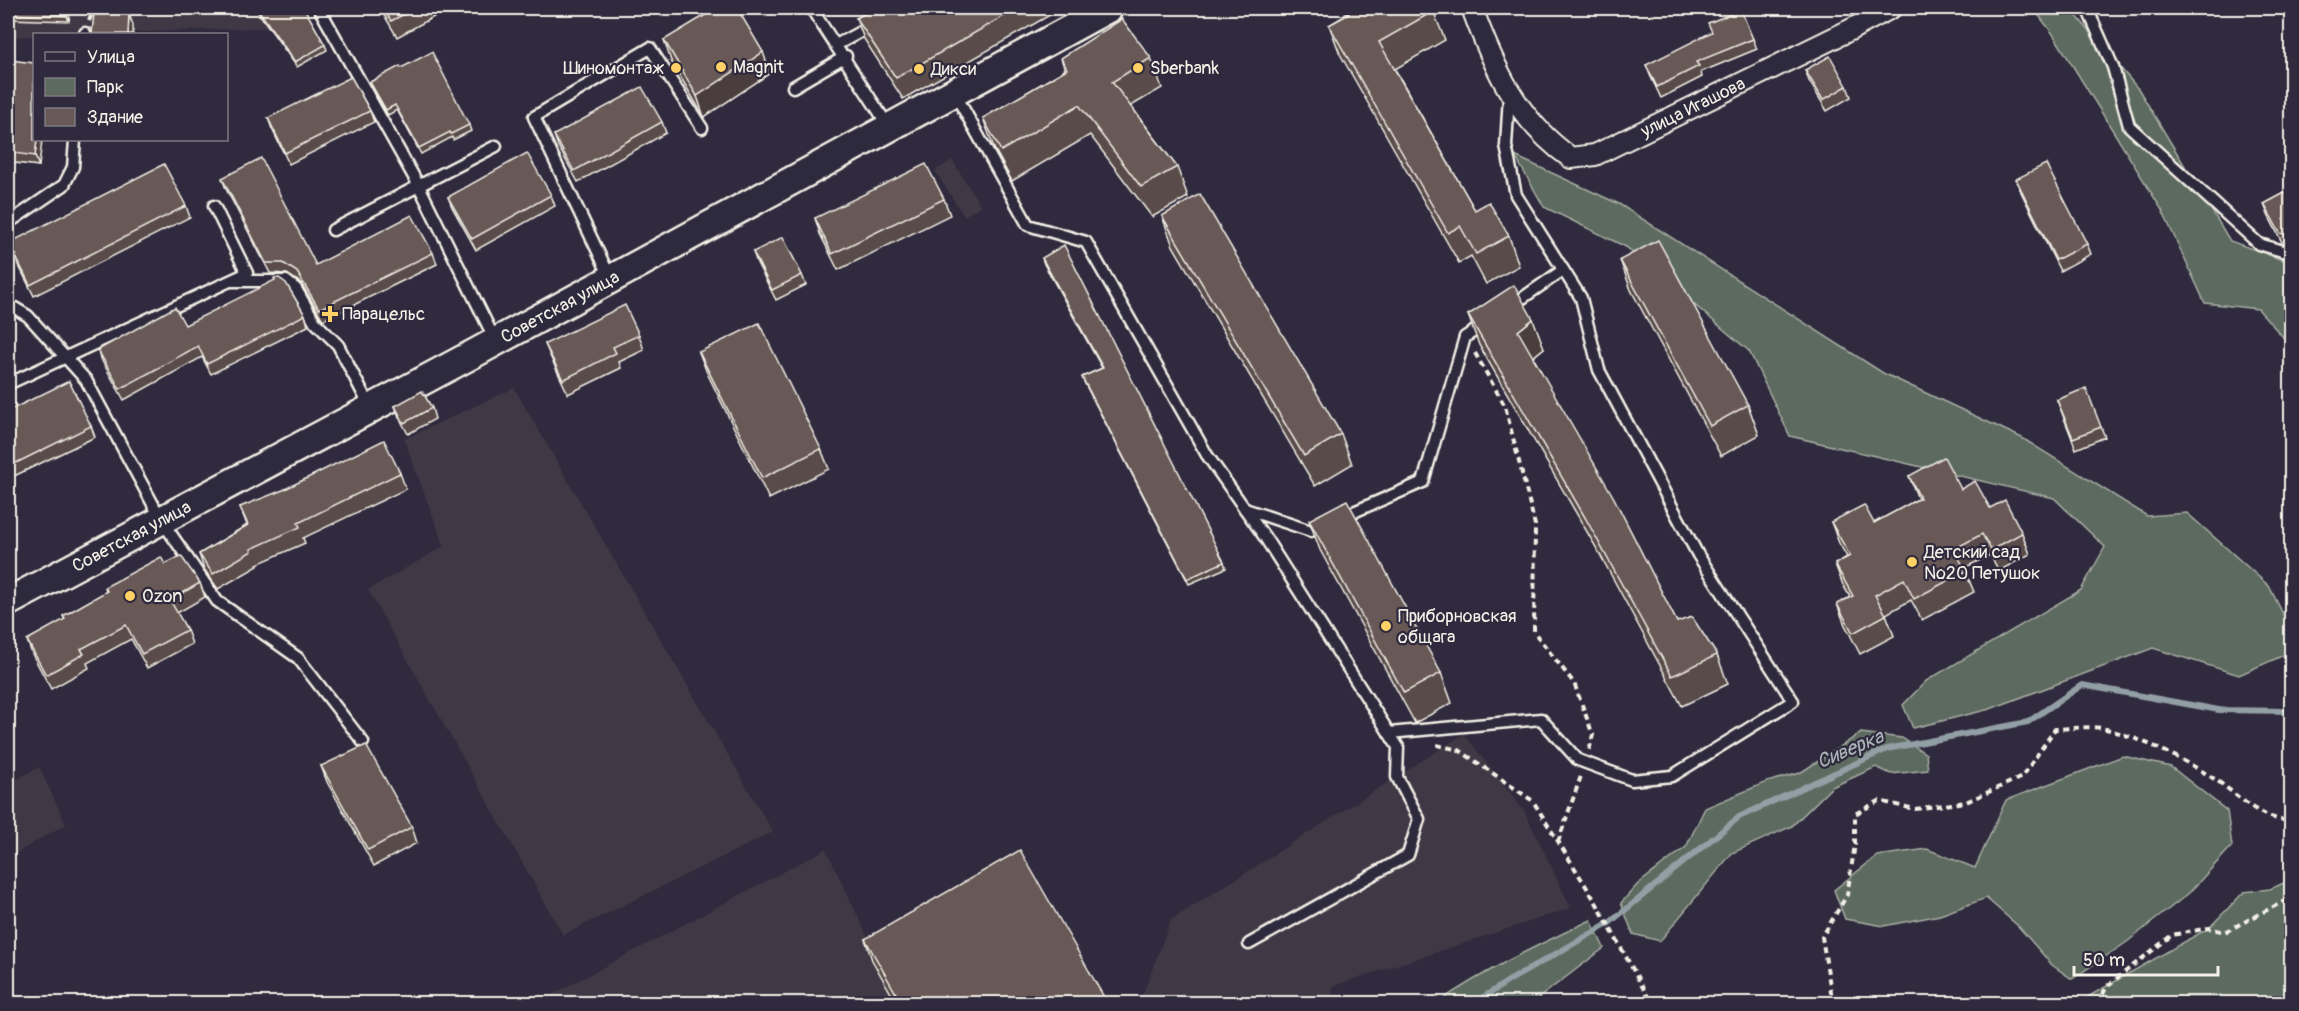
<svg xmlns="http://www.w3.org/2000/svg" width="2299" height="1011" font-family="Pangolin,sans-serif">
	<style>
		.built { fill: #403844 }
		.green { fill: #5c6a60; stroke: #a8aea4; stroke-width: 1.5 }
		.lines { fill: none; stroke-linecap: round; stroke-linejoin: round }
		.stream { stroke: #929fa5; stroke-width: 6 }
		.lane-casing { stroke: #f4f1e8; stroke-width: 15 }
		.street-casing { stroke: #f4f1e8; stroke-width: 24 }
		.secondary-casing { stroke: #f4f1e8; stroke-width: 32 }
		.path { stroke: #f4f1e8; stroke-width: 4; stroke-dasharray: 6 4.5; stroke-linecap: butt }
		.lane { stroke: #2f2a3d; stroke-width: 10 }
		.street { stroke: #2f2a3d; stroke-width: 20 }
		.secondary { stroke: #2f2a3d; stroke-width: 27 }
		.wall { fill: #594c4a; stroke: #f4f1e8; stroke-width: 1.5 }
		.shaded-wall { fill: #493e3c; stroke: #f4f1e8; stroke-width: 1.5 }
		.building { fill: #685856; stroke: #f4f1e8; stroke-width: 1.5 }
		.poi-dot { fill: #ffd166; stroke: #2f2a3d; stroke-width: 2 }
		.labels { text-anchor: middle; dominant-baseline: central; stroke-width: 4.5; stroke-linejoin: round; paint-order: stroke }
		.poi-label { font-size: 18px; fill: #f4f1e8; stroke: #2f2a3d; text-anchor: start }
		.street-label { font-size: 18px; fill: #f4f1e8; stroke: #2f2a3d }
		.water-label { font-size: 20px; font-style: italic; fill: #aab4b6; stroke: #2f2a3d }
	</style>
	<rect width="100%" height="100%" fill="#2f2a3d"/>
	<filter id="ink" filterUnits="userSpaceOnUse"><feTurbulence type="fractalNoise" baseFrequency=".0167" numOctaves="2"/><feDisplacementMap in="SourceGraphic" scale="12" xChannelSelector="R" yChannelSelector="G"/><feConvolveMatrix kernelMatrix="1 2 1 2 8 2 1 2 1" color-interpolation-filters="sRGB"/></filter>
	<g filter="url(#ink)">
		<g class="built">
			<path d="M8,8H281L282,27L8,37Z"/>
			<path d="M952,160L981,206L964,216L935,171Z"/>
			<path d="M514,388L773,832L563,935L368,590L444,546L404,439Z"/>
			<path d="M1464,734L1525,812L1571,908L1333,986L1331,1003L1139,1004L1171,920Z"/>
			<path d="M39,767L66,824L8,858V784Z"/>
			<path d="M826,849L899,1003L534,1004Z"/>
		</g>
		<g class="green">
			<path d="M2033,8H2070L2139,90L2230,241L2291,263V346L2258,309L2205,303L2162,210L2053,34Z"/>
			<path d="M1515,156L1619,204L1883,373L2022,438L2147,516L2187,513L2269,586L2291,630V652L2239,675L2153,648L1990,709L1913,728L1903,705L1926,681L2081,590L2105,547L2054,498L1790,436L1749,351L1626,247L1544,207Z"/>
			<path d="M1861,733L1902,738L1926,754L1928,770L1891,774L1876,767L1832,787L1792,826L1732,853L1660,941L1633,934L1621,903L1638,884L1686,847L1705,808L1767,782L1800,773Z"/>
			<path d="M2123,756L2171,767L2227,811L2232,846L2189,893L2127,942L2072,979L2052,965L2018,926L1986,898L1940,915L1884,926L1845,919L1834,890L1877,856L1927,849L1975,868L2006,800Z"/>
			<path d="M2291,880V1003H2077L2209,928L2244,892L2270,889Z"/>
			<path d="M1591,920L1604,948L1532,1003H1437C1485,970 1538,945 1591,920Z"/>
		</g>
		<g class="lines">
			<path class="stream" d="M1473,1004L1510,980L1608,924L1739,817L1887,749L2028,722L2082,685L2219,710L2292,711"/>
			<defs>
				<g id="lane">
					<path d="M319,8L419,186L496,342"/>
					<path d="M811,8L889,127"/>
					<path d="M2087,8L2113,67L2129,126L2259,244L2292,254"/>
					<path d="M85,34V33"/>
					<path d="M836,45L873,25"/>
					<path d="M793,87L846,56"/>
					<path d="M954,92L1028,225L1086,242L1207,455L1266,539L1398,747L1397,777L1419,819L1408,855L1249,944"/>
					<path d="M8,223L64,185L73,167L75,140"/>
					<path d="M333,230L496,146"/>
					<path d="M611,279L534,117L650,48L702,128"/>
					<path d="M232,281H286L296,289L315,322L338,345L371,409"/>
					<path d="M8,304L28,316L86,380L162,521L217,601L298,658L363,742"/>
					<path d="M1511,306L1563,270"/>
					<path d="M8,384L247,273L214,206"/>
					<path d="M1245,509L1311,531L1325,524"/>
					<path d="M1342,517L1423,482L1465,337L1484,325"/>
					<path d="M1389,733L1541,719L1578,760L1632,780L1672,776L1793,701L1698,555L1599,370L1581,298L1516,195L1506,146L1509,95"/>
				</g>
				<g id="street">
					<path id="s1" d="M1472,8C1494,68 1517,120 1571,158L1595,155L1852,29L1891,8"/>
				</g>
				<g id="secondary">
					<path id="s2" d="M8,602L475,353L1109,8"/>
				</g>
			</defs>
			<use href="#lane" class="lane-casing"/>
			<use href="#street" class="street-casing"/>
			<use href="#secondary" class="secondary-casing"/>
			<g class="path">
				<path d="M89,21L94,8"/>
				<path d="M1475,353L1505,406L1535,525L1534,632L1574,683L1593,735L1589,751"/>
				<path d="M1437,745L1459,750L1533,801L1597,904L1652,1004"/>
				<path d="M1558,842L1581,776"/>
				<path d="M1833,1004L1822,937L1847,895L1855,844V814L1879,801L1915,809L1966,802L2022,777L2055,729C2070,729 2092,725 2106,729C2143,739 2184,759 2216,780C2241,797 2259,820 2292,821"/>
				<path d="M2098,1004L2107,986L2172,935L2209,928L2225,932L2292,897"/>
			</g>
			<use href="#lane" class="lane"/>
			<use href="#street" class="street"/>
			<use href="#secondary" class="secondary"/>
		</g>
		<g class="wall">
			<path d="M8,8H70L69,21L8,19Z"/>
			<path d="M255,8H304L325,45L327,50L297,67Z"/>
			<path d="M380,8H450L397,37Z"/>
			<path d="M831,8H844L833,13Z"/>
			<path d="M875,8H1062L903,99L864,39L856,18Z"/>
			<path d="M1344,8H1432L1445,40L1395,69L1475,210L1509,236L1519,266L1486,284L1471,256L1459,263L1340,54L1329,25L1346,15Z"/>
			<path d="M1753,39L1757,49L1701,72L1702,77L1661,98L1650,75L1646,65Z"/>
			<path d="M664,40L770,73L704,117L671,61Z"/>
			<path d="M1061,58H1151L1162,88L1131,106L1177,167L1188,197L1152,217L1090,135L1012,181L994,148L983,118L1065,70Z"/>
			<path d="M401,68L469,125L471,131L453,140L452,137L421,154L397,110L388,115L372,87L370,82Z"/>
			<path d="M1805,70L1847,86L1851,97L1827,111L1809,81Z"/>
			<path d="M8,79L39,166L8,162Z"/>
			<path d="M370,111L374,122L289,164L272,129L268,118Z"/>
			<path d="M662,122L666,133L578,182L558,146L554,135Z"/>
			<path d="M222,178L316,265L433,253L437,264L323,320L301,283L287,274L270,273L226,189Z"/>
			<path d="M2016,179L2087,244L2091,254L2060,271L2020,190Z"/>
			<path d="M2292,189V246L2283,244L2268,215L2264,204Z"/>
			<path d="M551,195L555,206L476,250L452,207L448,197Z"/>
			<path d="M944,199L950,215L838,270L820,234L815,218Z"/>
			<path d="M186,206L190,217L34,296L13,254L9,243Z"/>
			<path d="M1162,216L1341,434L1352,464L1315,486L1173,246Z"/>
			<path d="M753,252L802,275L806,285L776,300L757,263Z"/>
			<path d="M1042,258L1224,562L1226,568L1189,584L1084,382L1082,377L1102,368L1044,264Z"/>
			<path d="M1620,260L1748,405L1759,435L1721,456L1631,290Z"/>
			<path d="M305,315L308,326L211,374L202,357L124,400L102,361L98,350L185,325Z"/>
			<path d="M1468,315L1544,348L1533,357L1677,622L1717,655L1728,684L1682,706L1597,549L1479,345Z"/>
			<path d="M639,335L644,350L619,362L621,368L568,394L551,358L545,344Z"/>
			<path d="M699,352L821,449L829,469L769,499L707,373Z"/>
			<path d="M2057,400L2101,427L2105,437L2076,449Z"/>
			<path d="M395,406L432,408L435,419L408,434L399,417Z"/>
			<path d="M8,411L91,426L95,437L8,479Z"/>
			<path d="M400,473L406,489L303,538L305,543L257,564L258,566L218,589L204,569L199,554L247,525L240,507Z"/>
			<path d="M1909,476L1961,489L1990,508L2022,533L2030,554L1999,571L1990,555L1964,568L1974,592L1922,620L1911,600L1886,614L1894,636L1860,654L1845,625L1837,604L1850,597L1843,585L1835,564L1847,557L1839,543L1831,522L1874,523L1918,499Z"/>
			<path d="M1309,520L1441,673L1452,703L1415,723L1320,550Z"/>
			<path d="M165,564L200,583L205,597L177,613L187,630L192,644L147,668L131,639L87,663L89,668L51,689L32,654L27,640L65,620L63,616L106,592L105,587Z"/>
			<path d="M321,766L412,827L417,843L374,866L327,782Z"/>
			<path d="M865,939L1105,999L1107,1004H897L872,960Z"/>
		</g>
		<g class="shaded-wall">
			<path d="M68,8H70L69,21L67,16Z"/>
			<path d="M129,14L133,25V34H128Z"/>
			<path d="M763,52L770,73L704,117L697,96Z"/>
			<path d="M37,140H42L39,166L35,156Z"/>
			<path d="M1533,319L1544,348L1529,360L1518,331Z"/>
		</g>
		<g class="building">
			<path d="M8,8H68L67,16L8,14Z"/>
			<path d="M257,8H304L325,45L295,62Z"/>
			<path d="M383,8H416L391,21Z"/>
			<path d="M717,8H737L763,52L697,96L664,40Z"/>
			<path d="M876,8H1018L896,78L856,18Z"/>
			<path d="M1345,8H1432L1434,11L1379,42L1475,210L1489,202L1509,236L1476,254L1460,226L1448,233L1329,25L1349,14Z"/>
			<path d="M1741,10L1753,39L1696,62L1699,66L1657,87L1646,65L1712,32L1708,23Z"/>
			<path d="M94,13L129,14L128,34H92Z"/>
			<path d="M1122,19L1151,58L1112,82L1177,167L1141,187L1079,105L1001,151L983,118L1067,69L1061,58Z"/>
			<path d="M432,52L469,125L451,134L450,132L419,148L395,105L386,110L370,82L400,66L401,68Z"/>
			<path d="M1830,56L1847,86L1823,100L1805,70Z"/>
			<path d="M10,60L34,63V140H37L35,156L8,152V79Z"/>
			<path d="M351,77L370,111L285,153L268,118Z"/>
			<path d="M642,87L662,122L574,171L554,135Z"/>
			<path d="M527,153L551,195L472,239L448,197Z"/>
			<path d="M261,158L316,265L412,215L433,253L319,309L297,272L283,263H266L222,178Z"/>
			<path d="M164,164L186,206L30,285L9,243Z"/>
			<path d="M926,164L944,199L832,254L815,218Z"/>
			<path d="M2046,164L2087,244L2056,260L2016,179Z"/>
			<path d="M2292,189V234L2289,236L2280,233L2264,204Z"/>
			<path d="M1200,194L1341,434L1304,456L1162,216Z"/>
			<path d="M783,237L802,275L772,290L753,252Z"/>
			<path d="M1658,240L1748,405L1710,426L1620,260Z"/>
			<path d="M1064,245L1224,562L1187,579L1082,377L1103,368L1042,258Z"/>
			<path d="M274,278H279L286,283L305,315L207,364L198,346L120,389L98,350L175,307L185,325L275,280Z"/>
			<path d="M1514,285L1533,319L1518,331L1614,498L1677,622L1692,617L1717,655L1672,676L1586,519L1468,315Z"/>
			<path d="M625,305L639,335L613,347L616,353L563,380L545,344Z"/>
			<path d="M759,323L821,449L762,478L699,352Z"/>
			<path d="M69,381L91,426L8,467V411Z"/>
			<path d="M2086,388L2101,427L2073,438L2057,400Z"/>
			<path d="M422,391L432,408L404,423L395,406Z"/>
			<path d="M384,440L400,473L298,523L300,527L251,549L252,551L213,574L199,554L248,525L240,507L283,490Z"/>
			<path d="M1944,457L1961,489L1975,481L1990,508L2005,500L2022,533L1991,550L1982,534L1954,549L1966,571L1914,599L1904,579L1875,595L1886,615L1853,633L1837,604L1853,596L1835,564L1850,556L1831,522L1864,505L1874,523L1920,498L1909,476Z"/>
			<path d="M1347,500L1441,673L1404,693L1309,520Z"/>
			<path d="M181,556L200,583L170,600L187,630L142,654L126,625L81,649L84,654L46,675L27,640L65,619L63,616L107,591L105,587L161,557L165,564Z"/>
			<path d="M366,745L412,827L368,850L321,766Z"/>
			<path d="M1020,850L1105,999L1098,1004H902L865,939Z"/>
		</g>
	</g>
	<g class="poi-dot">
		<circle cx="721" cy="67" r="6"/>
		<circle cx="676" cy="68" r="6"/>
		<circle cx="1138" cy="68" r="6"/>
		<circle cx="919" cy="69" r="6"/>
		<path d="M327 305h6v6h6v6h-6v6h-6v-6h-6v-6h6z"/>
		<circle cx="1912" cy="562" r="6"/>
		<circle cx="130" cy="596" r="6"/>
		<circle cx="1386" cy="626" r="6"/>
	</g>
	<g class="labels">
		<g class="poi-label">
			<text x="733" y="67">Magnit</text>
			<text x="664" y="68" text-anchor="end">Шиномонтаж</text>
			<text x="1150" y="68">Sberbank</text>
			<text x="931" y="69">Дикси</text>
			<text x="342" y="314">Парацельс</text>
			<text x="1924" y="552">Детский сад<tspan x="1924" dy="21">№20 Петушок</tspan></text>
			<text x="142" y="596">Ozon</text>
			<text x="1398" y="616">Приборновская<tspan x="1398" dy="21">общага</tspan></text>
		</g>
		<g class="street-label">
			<text stroke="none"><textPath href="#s1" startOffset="316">улица Игашова</textPath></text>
			<text stroke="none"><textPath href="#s2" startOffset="626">Советская улица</textPath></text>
			<text stroke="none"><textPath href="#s2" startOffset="140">Советская улица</textPath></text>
		</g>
		<g class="water-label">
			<text transform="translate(1850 749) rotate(-23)">Сиверка</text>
		</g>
	</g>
	<rect width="2299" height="1011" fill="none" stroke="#2f2a3d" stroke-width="30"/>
	<rect x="15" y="15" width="2269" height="981" fill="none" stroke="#f4f1e8" stroke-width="2" filter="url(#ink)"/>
	<rect x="33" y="33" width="195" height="108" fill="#2f2a3d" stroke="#7e7a81" stroke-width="1.5"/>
	<rect x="45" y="52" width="30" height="9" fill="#2f2a3d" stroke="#7e7a81" stroke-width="1.5"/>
	<text x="87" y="63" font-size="18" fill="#f4f1e8">Улица</text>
	<rect x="45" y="78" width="30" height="18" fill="#5c6a60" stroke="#7e7a81" stroke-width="1.5"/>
	<text x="87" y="93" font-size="18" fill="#f4f1e8">Парк</text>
	<rect x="45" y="108" width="30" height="18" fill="#685856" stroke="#7e7a81" stroke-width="1.5"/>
	<text x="87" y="123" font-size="18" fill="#f4f1e8">Здание</text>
	<path d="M2074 966v9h144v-9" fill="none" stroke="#f4f1e8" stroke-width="3"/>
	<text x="2083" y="966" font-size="18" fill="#f4f1e8" stroke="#2f2a3d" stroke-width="4.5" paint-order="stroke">50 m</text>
</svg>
